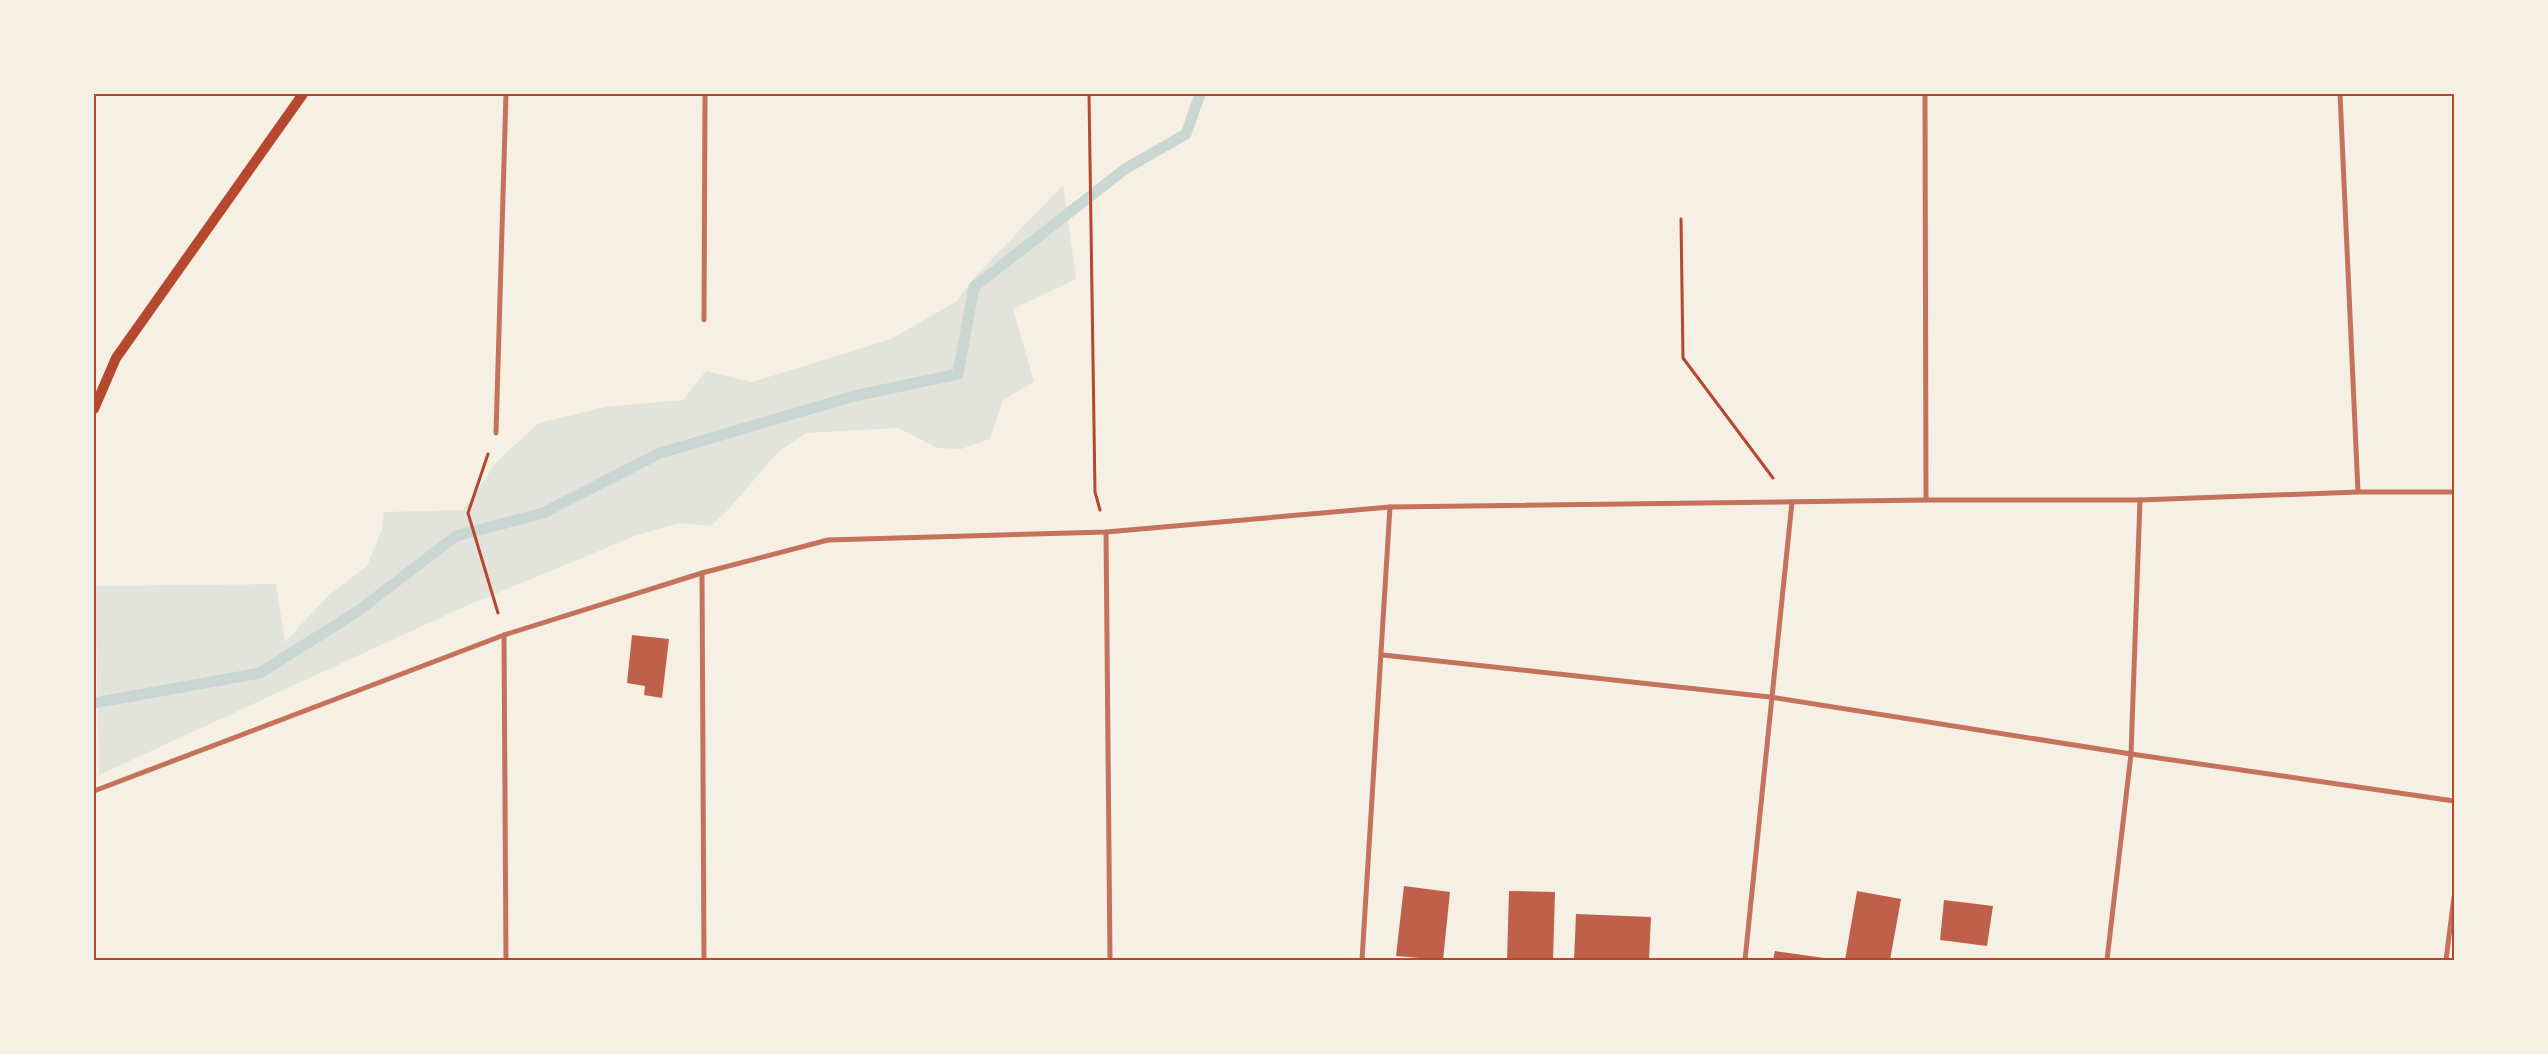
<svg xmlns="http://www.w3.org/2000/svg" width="2548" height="1054" font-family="'Archivo Narrow',sans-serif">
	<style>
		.green { fill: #e2e4dc }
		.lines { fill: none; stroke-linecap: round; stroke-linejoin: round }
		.stream { stroke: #c9d6d2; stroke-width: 11 }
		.building { fill: #bf614a }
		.path { stroke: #b5482f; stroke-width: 3 }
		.minor { stroke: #c5725c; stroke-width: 5 }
		.secondary { stroke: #b5482f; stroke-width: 10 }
		.neatline { fill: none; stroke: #b5482f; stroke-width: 2 }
	</style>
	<rect width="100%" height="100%" fill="#f6efe4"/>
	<path class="green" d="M1063,185L1076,279L1013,309L1034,382L1003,400L990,439L961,449L937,448L898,428L806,433L779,451L726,512L711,526L678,523L635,536L468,605L99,775L95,586L276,584L285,642L328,596L367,566L382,529L384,512L463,510L498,460L539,423L605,407L683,400L706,371L752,382L891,339L957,301L973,279Z"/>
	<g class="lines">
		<path class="stream" d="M94,703L260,673L358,611L456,536L543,513L660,453L854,396L958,374L974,287L1125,169L1186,134L1200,94"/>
	</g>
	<g class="building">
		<path d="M632,635L669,639L662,698L644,695L645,686L627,683Z"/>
		<path d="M1404,886L1450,892L1443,960L1396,956Z"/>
		<path d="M1509,891L1555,892L1553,960H1507Z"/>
		<path d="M1857,891L1901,899L1890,960H1845Z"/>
		<path d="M1944,900L1993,906L1987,946L1940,940Z"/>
		<path d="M1576,914L1651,917L1649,960H1574Z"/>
		<path d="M1775,951L1831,959V960H1773Z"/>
	</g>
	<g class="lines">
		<g class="path">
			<path d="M1089,94L1095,492L1100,510"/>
			<path d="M1681,219L1683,358L1773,478"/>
			<path d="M488,454L468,513L498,613"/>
		</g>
		<g class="minor">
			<path d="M1925,94L1926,500"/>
			<path d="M2340,94L2358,492"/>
			<path d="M704,320L705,94"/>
			<path d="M496,433L506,94"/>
			<path d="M1106,532L1110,960"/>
			<path d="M702,573L704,960"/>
			<path d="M504,635L506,960"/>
			<path d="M1383,655L1770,697L2131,754L2454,801"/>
			<path d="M94,791L504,635L702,573L828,540L1106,532L1390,507L1926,500H2140L2358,492H2454"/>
			<path d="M1362,960L1390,507"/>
			<path d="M1745,960L1792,502"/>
			<path d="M2107,960L2131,754L2140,500"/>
			<path d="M2446,960L2454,897"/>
		</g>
		<path class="secondary" d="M94,409L116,358L303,94"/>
	</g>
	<rect width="2548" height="1054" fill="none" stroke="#f6efe4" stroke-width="190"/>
	<rect x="95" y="95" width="2358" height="864" class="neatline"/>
</svg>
